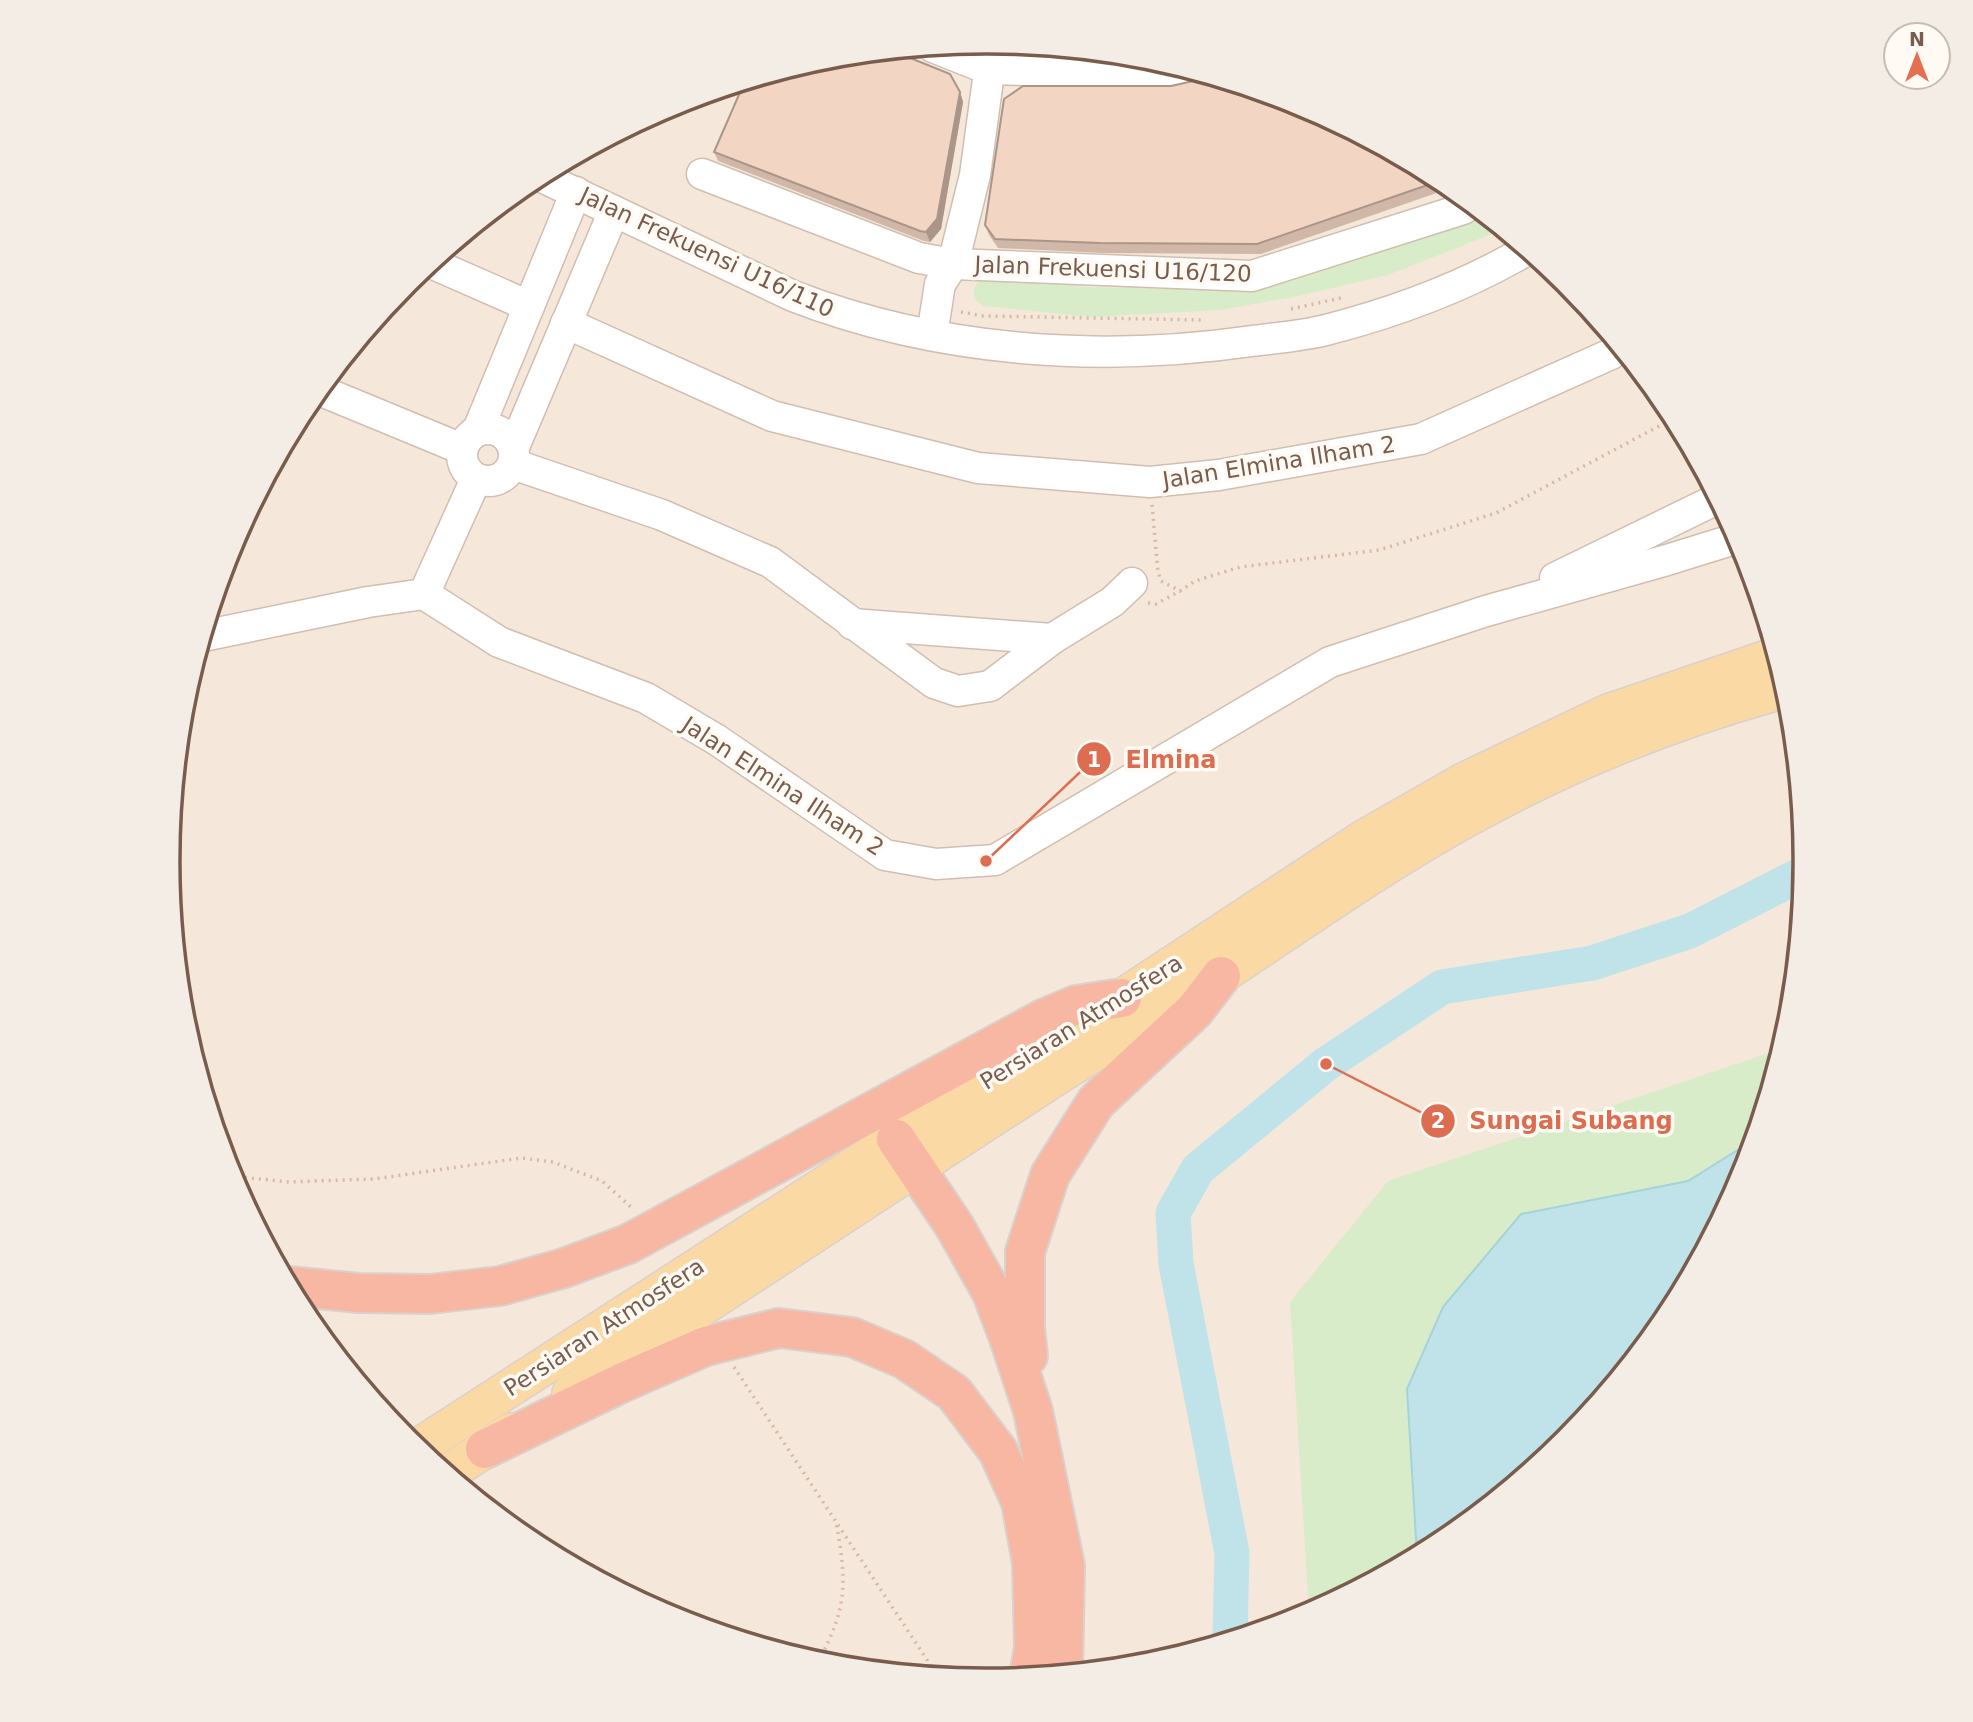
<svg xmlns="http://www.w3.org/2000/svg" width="1973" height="1722" font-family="'DejaVu Sans',sans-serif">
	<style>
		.residential { fill: #f5e8da }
		.green { fill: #d8ecc9 }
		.water { fill: #bfe3e8; stroke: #a5d3da; stroke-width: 2 }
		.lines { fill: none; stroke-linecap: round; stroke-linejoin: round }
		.river { stroke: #bfe3e8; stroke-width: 35 }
		.minor-casing { stroke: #d1beb0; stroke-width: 33 }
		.major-casing { stroke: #dad1cd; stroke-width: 40 }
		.highway-casing { stroke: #dad1cd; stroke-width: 42 }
		.path { stroke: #d9b8a5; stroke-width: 3.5; stroke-dasharray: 2 5; stroke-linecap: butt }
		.minor { stroke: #fff; stroke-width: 30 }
		.major { stroke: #fbd9a5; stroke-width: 37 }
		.highway { stroke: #f7b7a3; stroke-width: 38 }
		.wall { fill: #d1b7a8 }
		.shaded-wall { fill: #aa9588 }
		.building { fill: #f3d5c3; stroke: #aa9588; stroke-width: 2 }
		.labels { text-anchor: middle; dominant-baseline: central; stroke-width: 7; stroke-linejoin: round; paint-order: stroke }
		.street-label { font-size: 23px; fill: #7a5c4d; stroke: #fffaf3 }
		.rim { fill: none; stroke: #7a5c4d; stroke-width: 3.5 }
		.leader { fill: none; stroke: #dc6d51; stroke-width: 2.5 }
		.callout-dot { fill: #dc6d51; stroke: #fffaf3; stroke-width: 2.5 }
		.mark-label { font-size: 21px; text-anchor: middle; font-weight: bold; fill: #fff }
		.callout-label { font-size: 24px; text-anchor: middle; font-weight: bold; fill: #dc6d51; stroke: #fffaf3; stroke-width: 7; stroke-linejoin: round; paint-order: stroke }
	</style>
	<rect width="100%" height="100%" fill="#fdf6ec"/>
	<circle class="residential" cx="986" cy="861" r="816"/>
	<g class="green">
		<path d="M1006,44L1147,58L1167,64L1011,59Z"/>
		<path d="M1482,213L1502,230L1388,275L1294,297L1220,310L1090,317L984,306L976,301L973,290L979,280L995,276L1085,287L1223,290L1283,282L1476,219Z"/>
		<path d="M1781,1049L1743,1175L1667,1316L1565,1440L1441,1542L1309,1613L1290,1302L1388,1181Z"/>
	</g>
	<path class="water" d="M1752,1146L1743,1175L1667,1316L1623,1370L1605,1385L1599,1399L1565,1440L1441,1542L1417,1555L1407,1389L1443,1307L1521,1214L1688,1181L1741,1148Z"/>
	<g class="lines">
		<path class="river" d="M1230,1639L1232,1553L1176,1264L1173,1213L1198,1169L1326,1064L1442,987L1592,963L1690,931L1804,873"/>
		<defs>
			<g id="minor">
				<path d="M933,47L988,69L1163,74L1188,70"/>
				<path d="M702,174L919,258L953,264L1252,276L1463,209L1471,204"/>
				<path d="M540,176L793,296C938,352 1099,363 1252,341C1276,338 1302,336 1326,330C1396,312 1464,287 1527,250"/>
				<path d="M431,263L529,306"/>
				<path d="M566,323L772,416L978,468L1150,482L1219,475L1421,439L1611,354L1620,348"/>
				<path d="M932,335L940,284L953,264L975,175L993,43"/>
				<path d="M319,390L462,449"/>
				<circle cx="488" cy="455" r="26"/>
				<path d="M478,430L576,192"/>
				<path d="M514,447L614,211"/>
				<path d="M513,464L662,515L770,562L934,683L958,691L990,686L1052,639L1112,602L1132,583"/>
				<path d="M1555,578L1717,499"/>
				<path d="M424,594L499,642L646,698L717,740L885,855L936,864L995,860L1330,662L1486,611L1667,560L1738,538"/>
				<path d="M424,594L476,479"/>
				<path d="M852,624L1052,639"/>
				<path d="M203,636L368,602L424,594"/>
			</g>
			<g id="major">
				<path d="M571,1393C727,1291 883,1188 1040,1087C1099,1048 1161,1014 1221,975C1302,922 1380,866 1465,819C1566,763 1675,719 1786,689"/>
				<path d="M417,1448L896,1139L1122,998L1365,838L1463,782L1608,713L1776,656"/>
				<path d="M448,1473L511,1432"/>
			</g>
			<g id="highway">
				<path d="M896,1139L955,1227L992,1293L1009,1338L1033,1411L1065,1566L1063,1672"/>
				<path d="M289,1286L359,1293L430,1294L500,1286L564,1268L628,1244L1043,1019L1076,1005L1122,998"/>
				<path d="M1028,1356L1025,1328V1252L1050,1175L1096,1102L1195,1010L1221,976"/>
				<path d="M485,1449L621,1383L706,1346L779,1328L852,1337L904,1359L954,1393L998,1451L1021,1502L1032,1563L1034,1648L1029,1676"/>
			</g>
		</defs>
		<use href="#minor" class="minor-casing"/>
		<use href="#major" class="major-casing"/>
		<use href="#highway" class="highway-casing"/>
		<g class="path">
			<path d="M1291,309L1345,297"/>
			<path d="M961,312L983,316L1201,320"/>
			<path d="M1152,505L1158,572L1161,581L1180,591L1195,581L1240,567L1379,550L1496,513L1674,418"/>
			<path d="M1148,603L1156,604L1180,591"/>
			<path d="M231,1176L289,1182L374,1179L521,1158L553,1162L602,1181L632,1208"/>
			<path d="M734,1367L937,1675"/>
			<path d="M818,1662C848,1607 847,1582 836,1522"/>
		</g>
		<use href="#minor" class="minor"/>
		<use href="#major" class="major"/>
		<use href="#highway" class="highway"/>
	</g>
	<g class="wall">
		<path d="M960,92L963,102L941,229L930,242L924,241L718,161L714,152Z"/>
		<path d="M1442,180L1451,188L1261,254L1103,253L998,248L989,235L985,225Z"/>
	</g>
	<path class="shaded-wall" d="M960,92L963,102L941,229L930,242L926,232Z"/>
	<g class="building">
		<path d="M893,51L950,74L960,92L937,219L926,232L920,231L714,152L744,83L827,58Z"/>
		<path d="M1211,77L1300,105L1442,180L1257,244L1100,243L995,239L985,225L1004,99L1023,86H1171Z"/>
	</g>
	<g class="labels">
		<g class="street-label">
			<text transform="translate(707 252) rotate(25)">Jalan Frekuensi U16/110</text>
			<text transform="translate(1113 269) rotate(2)">Jalan Frekuensi U16/120</text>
			<text transform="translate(1279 462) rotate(-9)">Jalan Elmina Ilham 2</text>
			<text transform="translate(783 786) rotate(33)">Jalan Elmina Ilham 2</text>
			<text transform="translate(1081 1022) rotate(-32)">Persiaran Atmosfera</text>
			<text transform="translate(604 1327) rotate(-33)">Persiaran Atmosfera</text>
		</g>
	</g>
	<path d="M0 0H1973V1722H0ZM986 54H987A806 806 0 0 1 1793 860V862A806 806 0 0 1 987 1668H986A806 806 0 0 1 180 862V860A806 806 0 0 1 986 54Z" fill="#f4ede6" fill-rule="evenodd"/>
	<path class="rim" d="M986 54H987A806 806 0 0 1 1793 860V862A806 806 0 0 1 987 1668H986A806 806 0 0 1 180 862V860A806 806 0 0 1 986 54Z"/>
	<path class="leader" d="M986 861L1094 759M1326 1064L1438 1121"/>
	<g class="callout-dot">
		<circle cx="986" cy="861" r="7"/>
		<circle cx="1326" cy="1064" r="7"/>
		<circle cx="1094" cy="759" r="18"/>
		<circle cx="1438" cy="1121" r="18"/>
	</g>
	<g class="mark-label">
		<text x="1094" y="767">1</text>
		<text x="1438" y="1128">2</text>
	</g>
	<g class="callout-label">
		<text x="1171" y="768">Elmina</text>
		<text x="1571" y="1129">Sungai Subang</text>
	</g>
	<g transform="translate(1917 56)"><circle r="33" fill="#fffaf3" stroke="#cabbb1" stroke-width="2"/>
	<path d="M0-5L12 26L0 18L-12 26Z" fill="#e76f51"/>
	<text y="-10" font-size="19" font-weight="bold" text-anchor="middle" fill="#7a5c4d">N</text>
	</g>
</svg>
